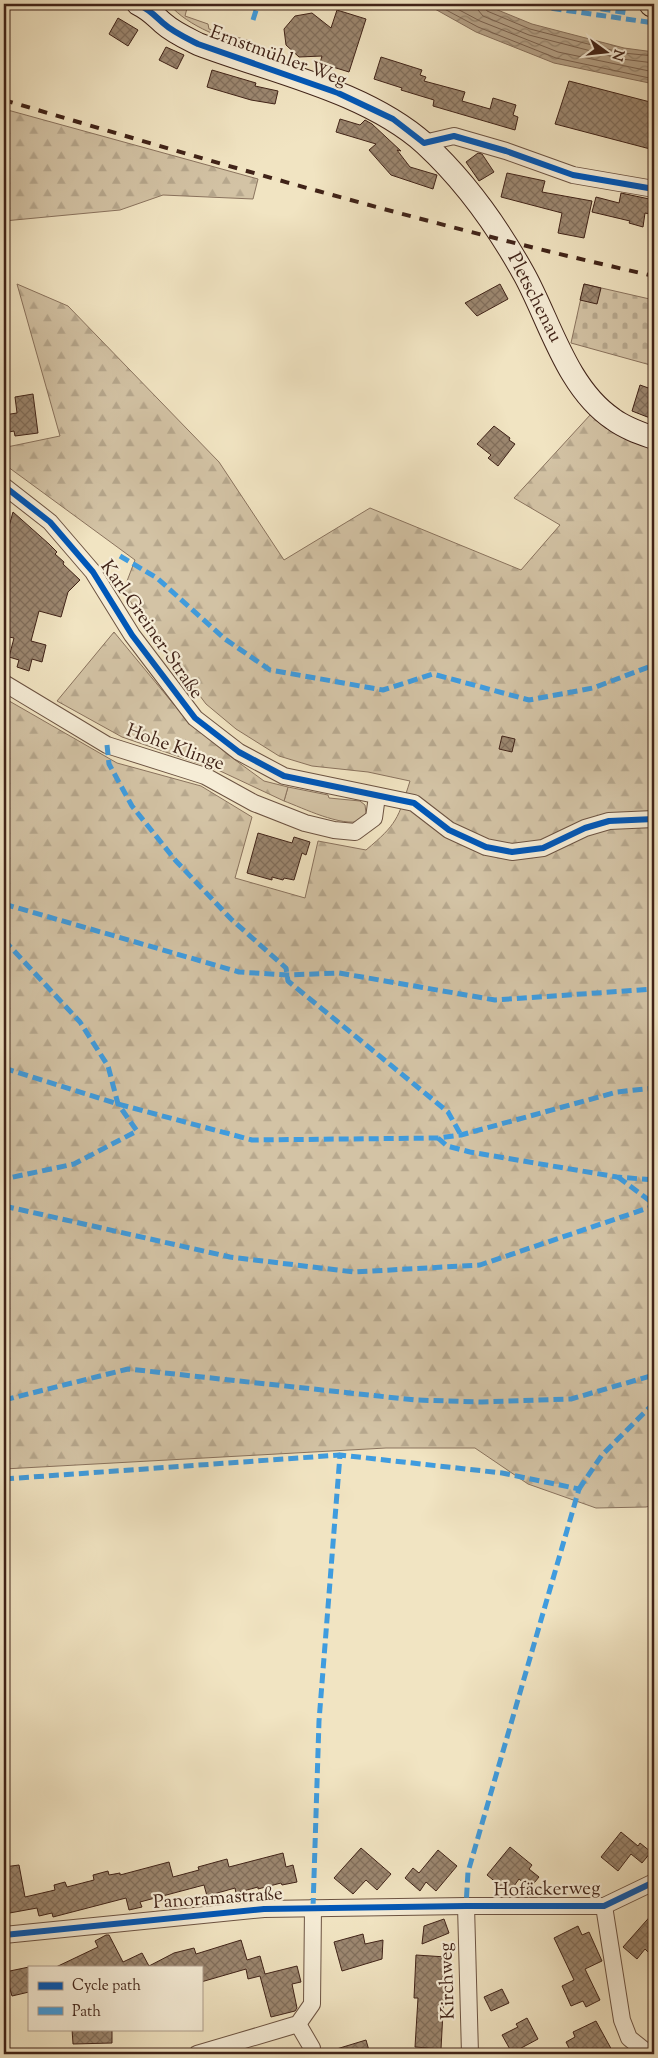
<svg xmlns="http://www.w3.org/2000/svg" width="658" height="2058" font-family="'Sorts Mill Goudy',serif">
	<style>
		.green { fill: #d3c3a5; stroke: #8a735e }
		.forest { fill: url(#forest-firs); stroke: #8a735e }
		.cemetery { fill: url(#cemetery-stones); stroke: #8a735e }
		.water { fill: url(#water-waves); stroke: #866f5b }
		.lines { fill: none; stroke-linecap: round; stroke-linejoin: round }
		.shore { stroke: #7a6250; stroke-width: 1 }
		.building { fill: url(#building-cross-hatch); stroke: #402318 }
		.minor-casing { stroke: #6c5342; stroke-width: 18 }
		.secondary-casing { stroke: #402318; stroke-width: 24 }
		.primary-casing { stroke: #402318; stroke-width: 27 }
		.minor { stroke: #f6edd7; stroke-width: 16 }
		.secondary { stroke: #f6edd7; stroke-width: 22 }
		.primary { stroke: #f1e4c2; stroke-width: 25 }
		.rail { stroke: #402318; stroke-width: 4; stroke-dasharray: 9 9; stroke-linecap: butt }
		.quiet { stroke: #3f9cdf; stroke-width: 5; stroke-dasharray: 10 5; stroke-linecap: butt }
		.cycleway-casing { stroke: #f6edd7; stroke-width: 9 }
		.cycleway { stroke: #0057b8; stroke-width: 6 }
		.labels { text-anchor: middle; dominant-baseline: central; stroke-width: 4.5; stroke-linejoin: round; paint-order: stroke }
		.street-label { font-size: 19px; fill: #402318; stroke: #f6edd7 }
	</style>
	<defs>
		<pattern id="forest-firs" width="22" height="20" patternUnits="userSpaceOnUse" patternTransform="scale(1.25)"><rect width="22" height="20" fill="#d3c3a5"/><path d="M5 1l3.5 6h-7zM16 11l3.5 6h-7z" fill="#b6a78d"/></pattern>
		<pattern id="cemetery-stones" width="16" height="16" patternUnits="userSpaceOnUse" patternTransform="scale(1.25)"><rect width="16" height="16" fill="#d3c3a5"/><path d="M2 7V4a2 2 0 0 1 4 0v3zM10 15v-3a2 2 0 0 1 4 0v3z" fill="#b6a78d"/></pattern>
		<pattern id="water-waves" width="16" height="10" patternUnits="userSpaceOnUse" patternTransform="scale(1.25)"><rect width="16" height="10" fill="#b5a288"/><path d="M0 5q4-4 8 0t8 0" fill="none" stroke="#95846e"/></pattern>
		<pattern id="building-cross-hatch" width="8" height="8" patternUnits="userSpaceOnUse" patternTransform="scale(1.25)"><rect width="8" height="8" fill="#9c8770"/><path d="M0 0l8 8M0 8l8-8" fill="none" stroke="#816e5b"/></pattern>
	</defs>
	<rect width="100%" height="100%" fill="#f1e4c2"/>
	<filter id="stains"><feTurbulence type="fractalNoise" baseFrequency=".004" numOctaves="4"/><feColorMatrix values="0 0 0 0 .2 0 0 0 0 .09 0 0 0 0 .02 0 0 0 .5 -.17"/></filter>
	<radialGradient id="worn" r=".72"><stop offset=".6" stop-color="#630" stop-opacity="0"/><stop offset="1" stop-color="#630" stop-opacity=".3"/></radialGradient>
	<g class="green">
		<path d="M169,4H188L185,16L208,24L209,29L250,41L253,50C225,38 189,28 169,4Z"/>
		<path d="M288,787L328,795L329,798L360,801L365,805L366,813L361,821C341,827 303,808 284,801Z"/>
	</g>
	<g class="forest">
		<path d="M4,109L258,179L253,199L163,195L120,210L4,221Z"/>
		<path d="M17,284L68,306L219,462L284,560L370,508L521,570L560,525L514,498L591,414L654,447V1505L646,1507L596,1508L528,1484L475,1448H386L4,1469V698L117,763L201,786L252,817L235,878L305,898L318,841L366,850C397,824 398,819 410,781L368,772L312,766L279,756L236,729L206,704L134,608L124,589L135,560L4,464V443L7,447L60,436Z"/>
		<path d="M114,632L185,718L227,754L264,781L288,787L284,801L218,770L122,737L57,701Z"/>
	</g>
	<path class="cemetery" d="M584,284L654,300V366L571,343Z"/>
	<path class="water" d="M426,4H483L532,24L624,48L654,52V84L554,63L476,32Z"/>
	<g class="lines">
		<g class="shore">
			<path d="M435,4L478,27L556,58L654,79"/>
			<path d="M448,4L480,21L558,52L654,72"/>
			<path d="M477,4L478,10L483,16L529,35L622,59L654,63"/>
			<path d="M483,4L487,11L530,29L623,53L654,56"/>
		</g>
	</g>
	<g class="building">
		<path d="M337,10L366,19L349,72L320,63L322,56L299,57L286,45L284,29L295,16L312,13L331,28Z"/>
		<path d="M118,18L138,30L128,46L109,34Z"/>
		<path d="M166,47L184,55L177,69L159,60Z"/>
		<path d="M381,57L422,70L420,75L426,77L424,81L465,92L462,101L490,109L493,98L516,105L513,115L518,117L515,130L433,106L434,100L401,90L402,88L374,79Z"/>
		<path d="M212,70L256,83L255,86L278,91L275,104L251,100L207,87Z"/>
		<path d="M569,81L654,103V150L555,124Z"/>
		<path d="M340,119L360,125L365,120L372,124L401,151L397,150L410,167L437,175L433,189L391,175L369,150L376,144L336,132Z"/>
		<path d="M478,153L482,154L494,172L479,181L466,162Z"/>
		<path d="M507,173L545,181L542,192L592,201L584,238L558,233L562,213L501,197Z"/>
		<path d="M621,193L654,200V215L645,213L643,227L629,223L630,221L592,212L596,197L619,203Z"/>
		<path d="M500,284L508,299L477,316L465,303Z"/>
		<path d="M584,284L601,288L597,304L580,300Z"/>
		<path d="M640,385L654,390V407L650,418L632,411Z"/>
		<path d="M33,394L38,433L15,436L14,431L4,433V415L17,413L15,397Z"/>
		<path d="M494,426L510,438L509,440L515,444L498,466L488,458L491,455L477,444Z"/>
		<path d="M13,512L49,544L57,552L55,554L64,562L63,564L80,580L68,592L61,617L39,611L31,641L46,645L42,662L32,659L29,671L17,667L19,660L9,657L14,638L4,636V566L8,554L4,553V544Z"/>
		<path d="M502,736L515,739L512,752L499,749Z"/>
		<path d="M258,833L292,843L294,837L310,842L306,855L302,853L294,880L284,878L283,880L272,877V880L247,873Z"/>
		<path d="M621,1832L638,1846L640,1843L651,1852L642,1863L631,1854L618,1871L601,1857Z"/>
		<path d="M510,1847L532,1865L529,1869L539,1877L530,1888L519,1879L509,1893L487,1875Z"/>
		<path d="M361,1848L391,1874L377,1890L366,1880L353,1894L334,1878Z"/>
		<path d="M438,1850L457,1866L436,1891L426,1882L420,1891L405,1878L413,1868L419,1873Z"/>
		<path d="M283,1853L286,1867L293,1865L297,1882L282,1885L281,1883L258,1889V1887L236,1893L235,1888L207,1896L204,1885L140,1902L142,1907L129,1910L126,1898L53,1917L52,1913L39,1916L37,1908L4,1914V1867L19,1865L25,1897L55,1890L54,1885L65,1882L67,1887L94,1880L93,1875L108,1871L109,1875L120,1873V1875L169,1862L173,1877L199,1870L198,1867L227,1859L229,1867Z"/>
		<path d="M654,1912V1958L645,1949L637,1959L623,1947Z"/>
		<path d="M444,1919L449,1933L422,1944L424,1926Z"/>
		<path d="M578,1926L582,1935L589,1932L602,1961L585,1969L600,2000L586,2007L583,2001L571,2006L562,1986L574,1980L554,1938Z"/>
		<path d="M363,1934L365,1944L383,1940L382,1959L342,1971L334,1942Z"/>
		<path d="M106,1935H109L123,1962L142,1953L149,1966L174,1953L194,1948L196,1954L241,1940L247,1960L260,1956L265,1974L297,1966L301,1982L292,1984L297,2008L295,2011L271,2017L260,1976L248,1979L246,1969L201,1982V1967H56L98,1947L95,1941Z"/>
		<path d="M416,1955L446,1957L441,2049L415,2047L418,1998H414Z"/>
		<path d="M29,1967V1992L12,1996L5,1972Z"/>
		<path d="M502,1989L509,2003L491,2011L484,1997Z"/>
		<path d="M527,2018L538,2039L512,2053L502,2035L518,2027L516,2024Z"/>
		<path d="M596,2021L614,2054H572L566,2042L575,2037L573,2032Z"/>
		<path d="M72,2029H112V2043L73,2044Z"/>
		<path d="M366,2040L370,2054H330V2051Z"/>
	</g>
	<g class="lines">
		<defs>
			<g id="minor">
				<path d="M424,143L454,136L506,151L573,175L654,189"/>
				<path d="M4,486L50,522L93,572L132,635L195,718L239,752L284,776L414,803L449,830L486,847L512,852L543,848L585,828L609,821L654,819"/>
				<path d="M4,683L107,745L205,776L254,803L305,823L334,830L355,832L374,818L377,796"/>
				<path d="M466,1906L470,2054"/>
				<path d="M604,1906L622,2020L629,2038L649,2054"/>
				<path d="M4,1935L264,1909L466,1906H604L654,1882"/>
				<path d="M298,2024L312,2048V2054"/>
				<path d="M197,2054L298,2024L312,2004L313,1908"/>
			</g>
			<path id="secondary" d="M138,4C150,10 154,15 163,23C173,32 186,38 198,44C271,72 366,91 425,144C465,181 498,227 525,276C550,322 567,388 613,419C625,428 640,433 654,438"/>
			<path id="primary" d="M652,4H654"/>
		</defs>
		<use href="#minor" class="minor-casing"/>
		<use href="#secondary" class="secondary-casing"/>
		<use href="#primary" class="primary-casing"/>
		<use href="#minor" class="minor"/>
		<use href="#secondary" class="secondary"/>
		<use href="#primary" class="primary"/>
		<path class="rail" d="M4,100C219,164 435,227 654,276"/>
		<g class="quiet">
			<path d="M201,4L206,6"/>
			<path d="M522,4L654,23"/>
			<path d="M571,4L628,13"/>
			<path d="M253,20L258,4"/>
			<path d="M120,556L157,578L225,639L270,670L383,690L433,674L529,700L593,688L654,665"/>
			<path d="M107,745L109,764L132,806L176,861L231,919L286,968L288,981L448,1112L461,1135"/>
			<path d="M4,904L239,972L288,975L339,973L495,1000L654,989"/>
			<path d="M4,940L80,1022L108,1066L118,1104L137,1131L74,1164L4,1179"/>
			<path d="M4,1068L118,1104L252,1140L438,1138L461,1135L617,1092L654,1088"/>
			<path d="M438,1138L447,1146L470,1152L617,1177L654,1180"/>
			<path d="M618,1177L654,1204"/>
			<path d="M4,1206L230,1257L354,1272L480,1265L654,1206"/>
			<path d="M4,1400L128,1369L415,1400L482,1402L571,1399L654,1375"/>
			<path d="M4,1479L340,1455"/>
			<path d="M579,1489L602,1455L654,1403"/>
			<path d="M313,1908L319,1721L340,1455L502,1473L579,1489L468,1872L466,1906"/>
		</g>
		<defs>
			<g id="cycleway">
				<path d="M138,4C150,10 154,15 163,23C173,32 186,38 198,44L338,93L393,119L424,143L454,136L506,151L573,175L654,189"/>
				<path d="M4,486L50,522L93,572L132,635L195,718L239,752L284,776L414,803L449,830L486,847L512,852L543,848L585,828L609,821L654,819"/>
				<path d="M4,1935L264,1909L466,1906H604L654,1882"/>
			</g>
		</defs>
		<use href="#cycleway" class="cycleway-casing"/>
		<use href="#cycleway" class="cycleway"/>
	</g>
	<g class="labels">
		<g class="street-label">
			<text transform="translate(278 57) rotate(20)">Ernstmühler Weg</text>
			<text transform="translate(534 298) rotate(63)">Pletschenau</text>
			<text transform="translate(151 630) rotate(55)">Karl-Greiner-Straße</text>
			<text transform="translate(175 748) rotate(20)">Hohe Klinge</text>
			<text transform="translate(547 1890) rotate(-1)">Hofäckerweg</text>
			<text transform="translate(218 1899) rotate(-4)">Panoramastraße</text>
			<text transform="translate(448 1981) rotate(-92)">Kirchweg</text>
		</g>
	</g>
	<rect width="658" height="2058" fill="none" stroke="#f1e4c2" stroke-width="20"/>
	<rect x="5" y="5" width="648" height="2048" fill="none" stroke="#402318" stroke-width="2.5"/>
	<rect x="10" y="10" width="638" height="2038" fill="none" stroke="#402318"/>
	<rect x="28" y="1966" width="175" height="65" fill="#f6edd7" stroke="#ad9c8b"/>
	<rect x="38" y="1982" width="25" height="8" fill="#0057b8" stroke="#ad9c8b"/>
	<text x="72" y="1990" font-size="15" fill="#402318">Cycle path</text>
	<rect x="38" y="2007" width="25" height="8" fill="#3f9cdf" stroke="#ad9c8b"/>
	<text x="72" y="2016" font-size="15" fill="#402318">Path</text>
	<g transform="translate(606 52) rotate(105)" stroke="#f6edd7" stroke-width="4" paint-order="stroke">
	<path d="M0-4L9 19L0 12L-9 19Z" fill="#402318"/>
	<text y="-8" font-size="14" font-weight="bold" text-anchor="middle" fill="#402318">N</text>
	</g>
	<rect width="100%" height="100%" filter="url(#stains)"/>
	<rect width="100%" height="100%" fill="url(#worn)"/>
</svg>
